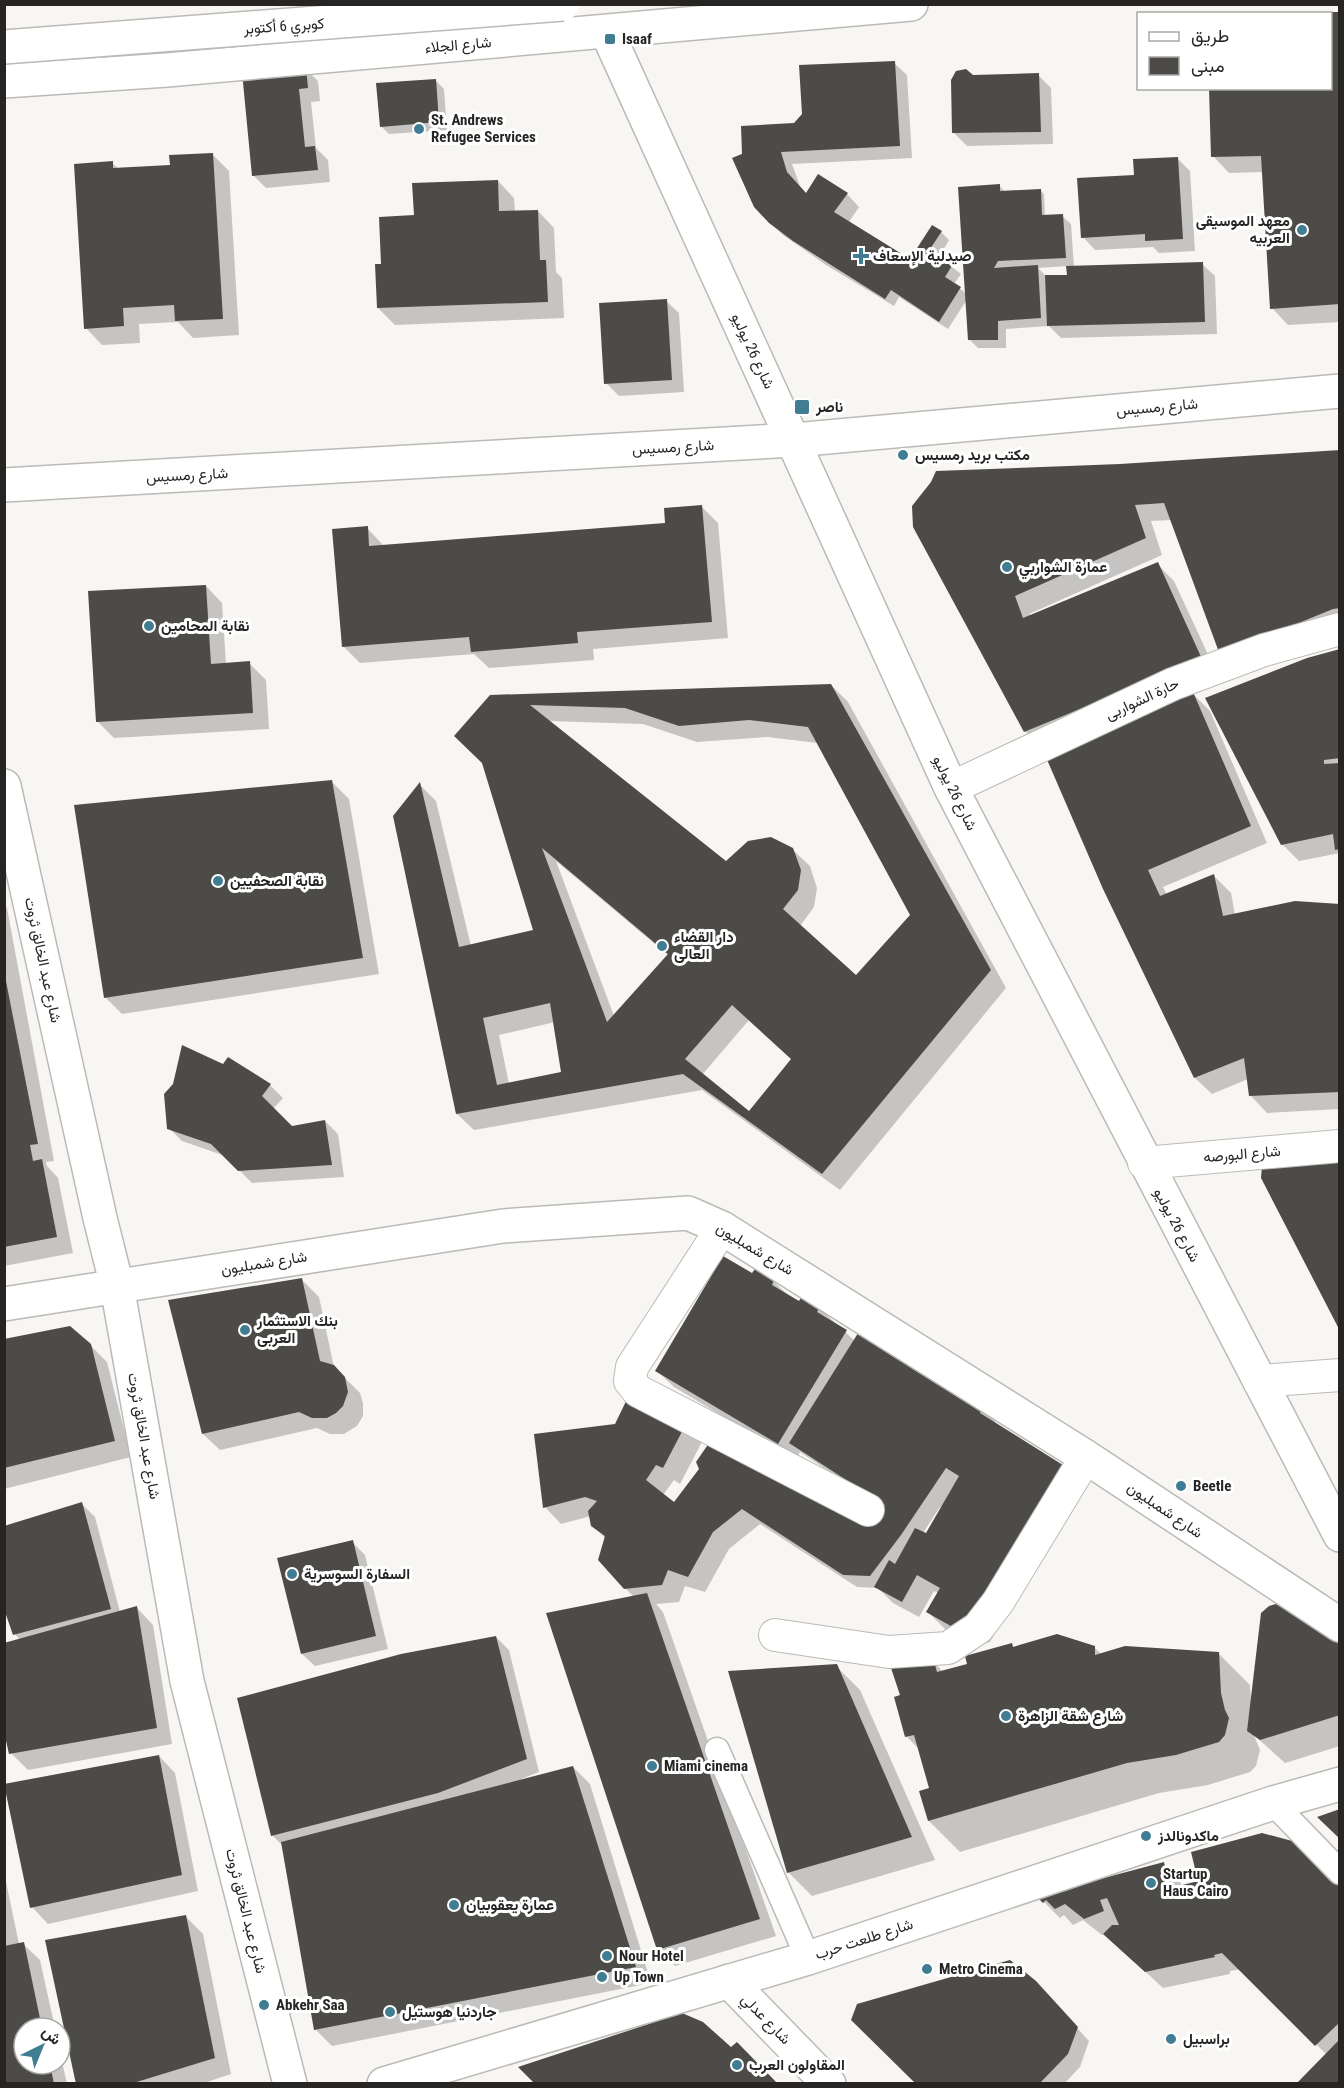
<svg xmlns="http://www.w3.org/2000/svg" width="1344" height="2088" font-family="'Roboto Condensed',Vazirmatn,sans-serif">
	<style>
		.shadow { fill: #0003; fill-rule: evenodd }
		.building { fill: #4d4b48; fill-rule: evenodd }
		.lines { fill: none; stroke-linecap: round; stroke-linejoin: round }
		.pedestrian-casing { stroke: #bcbab7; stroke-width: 27 }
		.minor-casing { stroke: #bcbab7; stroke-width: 34 }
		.tertiary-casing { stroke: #bcbab7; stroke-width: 36 }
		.secondary-casing { stroke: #bcbab7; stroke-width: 36 }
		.primary-casing { stroke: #bcbab7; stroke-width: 36 }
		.pedestrian { stroke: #fff; stroke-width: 24 }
		.minor { stroke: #fff; stroke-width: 32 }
		.tertiary { stroke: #fff; stroke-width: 33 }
		.secondary { stroke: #fff; stroke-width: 33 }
		.primary { stroke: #fff; stroke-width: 33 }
		.motorway-bridge-casing { stroke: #bcbab7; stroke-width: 36; stroke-linecap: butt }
		.motorway-bridge { stroke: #fff; stroke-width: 33 }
		.poi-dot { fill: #407d93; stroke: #fff; stroke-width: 2 }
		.labels { text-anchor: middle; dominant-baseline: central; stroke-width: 6; stroke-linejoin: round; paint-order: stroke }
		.street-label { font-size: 15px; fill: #262524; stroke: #fff }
		.poi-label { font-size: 15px; font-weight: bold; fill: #262524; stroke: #fff; text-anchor: start }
	</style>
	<rect width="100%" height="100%" fill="#f8f6f3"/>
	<g class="shadow">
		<path d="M1340,13V322L1288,325L1272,308L1263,172L1229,173L1213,156L1330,88Z"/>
		<path d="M894,63L907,75L912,158L792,164L800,186L807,195L847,194L859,207L849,222L911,261L941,232L949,240L939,257L961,274L954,284L968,295L999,185L1005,192L1040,190L1044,194L1045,216H1062L1071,224L1074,267L1202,264L1215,276L1217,334L1061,338L1049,326L1006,329V348H978L969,339L968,298L948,329L899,297L894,306L826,265L783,235L770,222L734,158L794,124ZM1068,266V276L1045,275L1038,268Z"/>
		<path d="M305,68L318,81L320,101L311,102L316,148L328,160L330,182L266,188L253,175Z"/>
		<path d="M1038,75L1051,88L1053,144L967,146L954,133L972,76Z"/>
		<path d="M435,80L444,89L447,130L389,134L381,126Z"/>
		<path d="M212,154L229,171L239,335L193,338L178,322L139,324L140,343L102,345L86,328L112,163L119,169L171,167Z"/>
		<path d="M1177,158L1190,171L1195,251L1159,253L1153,247L1095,250L1083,237L1136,177Z"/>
		<path d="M498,181L514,198L515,212L538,211L554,228L556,272L562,278L564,318L395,325L378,308L415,217Z"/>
		<path d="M666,301L679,313L684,392L619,396L606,383Z"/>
		<path d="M1340,451V629L1239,671L1172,520L1151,521L1162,555L1029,614L1031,616L1157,564L1174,581L1218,676L1042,748L1025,731L915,527L1120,466Z"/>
		<path d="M702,507L718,523L728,638L593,649L594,660L489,668L474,654L360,663L343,646L367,528L384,546L667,524Z"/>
		<path d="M206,586L222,603L226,664L249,663L266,680L269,729L114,738L97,721Z"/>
		<path d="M1340,651V853L1299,861L1282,844Z"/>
		<path d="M831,685L848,702L1006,988L840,1190L702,1090L474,1130L457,1114L420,785L436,801L471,946L535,931L491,697ZM548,721L643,724L697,742L767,737L818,743L912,915L856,977L800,926L814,907L817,888L810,866L792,849L727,863ZM556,861L669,956L614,1016ZM749,1020L793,1060L749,1113L702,1075ZM555,1022L562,1073L509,1084L499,1035Z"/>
		<path d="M1193,694L1210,711L1267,843L1163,887L1167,895L1214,876L1231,893L1235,915L1340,906V1109L1267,1113L1251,1096L1248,1079L1212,1094L1195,1078L1104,888Z"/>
		<path d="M332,782L349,799L379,974L122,1014L105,997Z"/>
		<path d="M4,906L7,908L54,1161L46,1162L47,1166L58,1178L73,1253L4,1266Z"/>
		<path d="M229,1059L270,1085L283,1098L273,1109L292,1127L325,1121L338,1134L344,1177L252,1183L225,1156L182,1141L169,1128Z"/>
		<path d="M753,1275L773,1281L789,1296L800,1303L819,1308L855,1341L983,1408L995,1421L994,1424L1082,1485L990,1642L974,1646L945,1629L928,1612L938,1593L934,1591L919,1617L893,1603L878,1588L857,1587L760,1524L729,1549L705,1592L685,1586L679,1602L656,1604L663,1612L776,1936L675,1966L659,1949L634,1597L625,1588L606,1539L592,1525L591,1516L561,1524L545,1507L616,1425L631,1395L703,1440L680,1484L674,1480L663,1495L675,1504L701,1469L876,1521L884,1508L800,1452L796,1460L674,1387L657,1371ZM940,1507L942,1508L926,1536L923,1533Z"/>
		<path d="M302,1280L319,1297L334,1367L360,1393L363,1403V1416L357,1426L344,1434H330L317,1428L220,1450L203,1434Z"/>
		<path d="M4,1340L90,1345L107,1362L131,1457L4,1489Z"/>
		<path d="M82,1504L95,1517L120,1612L137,1608L153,1625L172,1744L28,1770L11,1753L20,1640L15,1634Z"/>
		<path d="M352,1542L365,1555L388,1649L315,1666L302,1654Z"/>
		<path d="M496,1637L509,1650L539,1772L521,1779L522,1781L573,1767L590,1784L651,1983L332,2046L315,2029L283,1846L272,1835Z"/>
		<path d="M1011,1644L1015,1648L1094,1647L1101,1654H1219L1250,1685L1251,1701H1252L1340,1647V1746L1285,1763L1254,1735L1260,1750L1256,1766L1250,1772L1208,1785L1159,1793L960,1852L929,1821L931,1789L919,1749L907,1737L895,1698L902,1696L934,1662L943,1672L969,1665Z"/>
		<path d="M836,1666L860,1690L935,1860L812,1896L788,1872Z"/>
		<path d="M159,1756L175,1773L198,1891L48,1924L32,1907Z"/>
		<path d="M1163,1864L1180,1881L1182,1887L1340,1888V2084L1326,2054L1241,1969L1230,1971V1974L1163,1988L1105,1934L1102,1935L1083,1920L1073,1925L1064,1915L1060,1918L1039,1897Z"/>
		<path d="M4,1872L19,1944H23L40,1960L55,2028H24V2064H60V2053L67,2084H4Z"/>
		<path d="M186,1917L203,1934L231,2074L201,2084H77Z"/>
		<path d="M1048,1996L1089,2041L1080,2067L1064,2084H918Z"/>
	</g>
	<g class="building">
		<path d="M1330,12H1340V304L1270,309L1261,156L1211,157L1209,88H1330Z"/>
		<path d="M895,61L900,146L781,152L787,172L806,193L818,174L848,193L834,212L910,259L932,225L942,231L930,249L953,264L945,277L961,287L939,322L891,290L885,299L793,241L769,223L754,207L732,158L742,154L741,126L794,123L802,114L799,65Z"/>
		<path d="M306,67L308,88L299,89L305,147L315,146L318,170L252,176L242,72Z"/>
		<path d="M966,69L973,75L1039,73L1041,132L952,133L951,80L956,71Z"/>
		<path d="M436,79L439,122L380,127L376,83Z"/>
		<path d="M213,153L223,319L175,321L174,305L123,308L124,326L84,329L74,164L113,161V168L170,165L169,155Z"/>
		<path d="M1178,157L1183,239L1145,241V234L1081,238L1077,178L1134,175L1133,159Z"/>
		<path d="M498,180L499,211L538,210L540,260H546L548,302L377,308L375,264H381L379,217L414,215L412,183Z"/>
		<path d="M1000,184V191L1041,189L1042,215L1063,214L1066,258L998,261L994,268L1038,265L1041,318L998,321V340H968L958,187Z"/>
		<path d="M1203,262L1205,322L1047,326L1045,275H1067L1066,266Z"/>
		<path d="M667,299L672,380L604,384L599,303Z"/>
		<path d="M1340,450V608L1333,609L1220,655L1164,503L1135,505L1146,538L1015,596L1023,618L1158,562L1202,659L1024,732L913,527L912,506L931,482L936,471L1120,464Z"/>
		<path d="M702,505L712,622L577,632L578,643L471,652L469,637L342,647L332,529L368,526L369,546L665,523L664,508Z"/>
		<path d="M206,585L211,664L250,661L253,713L96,722L88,591Z"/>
		<path d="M1340,649V758L1324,760V764L1340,763V849L1335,850L1333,834L1281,845L1205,698L1307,658Z"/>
		<path d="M831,684L991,970L822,1174L683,1074L456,1114L393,816L420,782L459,947L533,930L482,763L454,736L490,695ZM530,705L625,708L679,726L749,720L808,727L910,915L856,975L783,909L798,890L801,870L793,848L771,837L748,841L726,861ZM542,848L668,954L607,1022ZM550,1003L561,1072L497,1085L483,1018ZM732,1005L791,1059L749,1111L685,1059Z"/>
		<path d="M1193,692L1251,826L1148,870L1160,896L1214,874L1223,916L1295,901L1340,904V1092L1249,1096L1244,1058L1194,1078L1103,889L1045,755Z"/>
		<path d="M332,780L363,958L104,998L74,805Z"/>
		<path d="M4,971L38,1144L30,1145L33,1161L42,1159L57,1237L4,1247Z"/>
		<path d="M182,1045L223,1064L228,1057L271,1084L262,1096L292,1126L325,1120L332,1165L238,1171L211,1144L167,1129L164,1094L173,1084Z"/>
		<path d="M1340,1148V1331L1261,1178L1262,1166Z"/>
		<path d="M723,1256L752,1273L755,1269L774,1280L772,1285L799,1301L802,1296L820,1307L817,1312L847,1330L778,1444L655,1371Z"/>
		<path d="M302,1278L320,1361L334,1365L345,1377L348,1392L343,1406L336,1413L327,1418H312L299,1412L202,1434L168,1300Z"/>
		<path d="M70,1326L91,1344L115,1441L4,1468V1339Z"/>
		<path d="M860,1330L983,1407L980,1413L1066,1467L973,1626L956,1629L926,1612L940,1588L917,1575L902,1602L874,1587L889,1560L895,1564L915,1528L926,1533L959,1476L946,1468L901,1535L870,1576L843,1575L742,1509L713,1532L688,1577L668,1570L662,1585L624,1589L598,1560L605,1536L591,1526L588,1511L597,1501L585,1497L543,1508L534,1434L615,1424L630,1393L687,1422L663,1468L656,1465L646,1480L674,1502L699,1469L696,1462L709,1443L875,1519L885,1505L789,1443Z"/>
		<path d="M82,1502L111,1609L13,1635L4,1609V1526Z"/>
		<path d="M353,1540L376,1636L301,1654L277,1558Z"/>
		<path d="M647,1593L760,1919L657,1950L546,1613Z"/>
		<path d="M1279,1603H1288L1340,1645V1715L1260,1740L1247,1731L1261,1613L1269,1606Z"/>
		<path d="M137,1606L157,1728L9,1754L4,1732V1643Z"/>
		<path d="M1057,1634L1095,1646V1655L1125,1646L1219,1652L1221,1693L1225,1710L1229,1718L1225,1735L1219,1742L1176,1755L1127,1763L928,1821L919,1791L929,1788L914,1735L905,1737L894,1697L900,1695L888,1659L934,1661L937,1672L967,1664L965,1656L1012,1643L1013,1647Z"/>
		<path d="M496,1636L527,1759L438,1793L271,1836L237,1698L401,1654Z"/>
		<path d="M837,1664L912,1837L787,1873L728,1671Z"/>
		<path d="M159,1755L182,1875L30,1908L4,1784Z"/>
		<path d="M573,1766L636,1967L314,2030L281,1842Z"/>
		<path d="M1340,1809V1839L1317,1817Z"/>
		<path d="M1262,1833L1296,1842L1340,1886V2022L1315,2046L1222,1953L1214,1955L1215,1957L1145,1972L1103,1934L1112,1925H1119L1107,1898L1100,1900L1104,1911L1084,1919L1065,1904L1055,1909L1046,1900L1043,1903L1036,1896L1164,1862L1171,1888L1198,1881L1191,1852Z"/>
		<path d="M186,1915L215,2058L130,2084H76L45,1940Z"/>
		<path d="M24,1942L42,2028H24V2064H50L54,2084H4V1946Z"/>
		<path d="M1010,1960L1036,1981L1078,2027L1068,2054L1039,2084H916L851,2020L857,2004Z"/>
		<path d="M682,2013L703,2022L731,2047L737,2042L778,2084H535L518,2067Z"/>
		<path d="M1340,2039V2084H1296Z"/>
	</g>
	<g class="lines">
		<defs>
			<g id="pedestrian">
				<path d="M717,1750L808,1958"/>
				<path d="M1273,1803L1340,1872"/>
			</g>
			<g id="minor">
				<path d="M951,788L1173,684L1264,650L1340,629"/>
				<path d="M1144,1163L1340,1146"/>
				<path d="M722,1228L632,1367L630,1381L638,1391L868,1510"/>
				<path d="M1259,1381L1340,1375"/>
				<path d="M775,1635L889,1652L948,1648L978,1628L998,1602L1086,1457"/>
			</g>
			<g id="tertiary">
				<path d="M4,786L100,1218L117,1286L187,1681L290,2084"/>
				<path d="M4,1304L503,1226L688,1213L722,1228L1086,1457L1340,1625"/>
				<path d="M729,1981L829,2084"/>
				<path d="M384,2084L808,1958L1273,1803L1340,1784"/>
			</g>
			<path id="secondary" d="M607,32L951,788L1340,1535"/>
			<g id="primary">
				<path d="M4,81L167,70L911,4"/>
				<path d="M4,485L794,440L1340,391"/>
			</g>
		</defs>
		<use href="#pedestrian" class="pedestrian-casing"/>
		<use href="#minor" class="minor-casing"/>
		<use href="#tertiary" class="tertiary-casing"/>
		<use href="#secondary" class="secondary-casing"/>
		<use href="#primary" class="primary-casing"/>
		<use href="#pedestrian" class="pedestrian"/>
		<use href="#minor" class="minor"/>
		<use href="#tertiary" class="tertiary"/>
		<use href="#secondary" class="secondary"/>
		<use href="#primary" class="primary"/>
		<defs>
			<path id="motorway-bridge" d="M4,47L563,4"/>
		</defs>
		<use href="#motorway-bridge" class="motorway-bridge-casing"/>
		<use href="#motorway-bridge" class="motorway-bridge"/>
	</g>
	<g class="poi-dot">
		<rect x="604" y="33" width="12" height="12" rx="3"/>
		<circle cx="419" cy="129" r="6"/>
		<circle cx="1302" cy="230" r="6"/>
		<path d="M858 247h6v6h6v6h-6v6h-6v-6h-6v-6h6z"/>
		<rect x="794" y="399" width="16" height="16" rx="3"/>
		<circle cx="903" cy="455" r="6"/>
		<circle cx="1007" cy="567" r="6"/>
		<circle cx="149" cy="626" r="6"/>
		<circle cx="218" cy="881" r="6"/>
		<circle cx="662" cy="946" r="6"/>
		<circle cx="245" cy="1330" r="6"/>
		<circle cx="1181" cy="1486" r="6"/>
		<circle cx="292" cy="1574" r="6"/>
		<circle cx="1006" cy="1716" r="6"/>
		<circle cx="652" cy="1766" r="6"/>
		<circle cx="1146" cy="1836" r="6"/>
		<circle cx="1151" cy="1883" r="6"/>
		<circle cx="454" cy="1905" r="6"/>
		<circle cx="607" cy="1956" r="6"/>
		<circle cx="927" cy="1969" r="6"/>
		<circle cx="602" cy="1977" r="6"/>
		<circle cx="264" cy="2005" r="6"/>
		<circle cx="390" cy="2012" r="6"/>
		<circle cx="1171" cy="2039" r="6"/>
		<circle cx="737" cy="2065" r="6"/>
	</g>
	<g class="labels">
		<g class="street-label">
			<text transform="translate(284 26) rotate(-4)">كوبري 6 أكتوبر</text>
			<text transform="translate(458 45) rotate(-5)">شارع الجلاء</text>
			<text transform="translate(753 351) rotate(65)">شارع 26 يوليو</text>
			<text transform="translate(1157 407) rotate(-5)">شارع رمسيس</text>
			<text transform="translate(673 447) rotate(-3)">شارع رمسيس</text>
			<text transform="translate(187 475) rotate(-3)">شارع رمسيس</text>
			<text transform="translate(1142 699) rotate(-25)">حارة الشواربى</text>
			<text transform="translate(955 793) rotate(64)">شارع 26 يوليو</text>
			<text transform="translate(43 960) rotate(78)">شارع عبد الخالق ثروت</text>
			<text transform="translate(1242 1154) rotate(-5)">شارع البورصه</text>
			<text transform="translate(1177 1225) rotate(62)">شارع 26 يوليو</text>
			<text transform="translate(755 1249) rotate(31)">شارع شمبليون</text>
			<text transform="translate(264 1263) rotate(-9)">شارع شمبليون</text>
			<text transform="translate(144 1436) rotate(80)">شارع عبد الخالق ثروت</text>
			<text transform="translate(1165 1510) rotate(34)">شارع شمبليون</text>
			<text transform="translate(246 1911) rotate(76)">شارع عبد الخالق ثروت</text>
			<text transform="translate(864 1939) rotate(-18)">شارع طلعت حرب</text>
			<text transform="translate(766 2019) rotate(46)">شارع عدلي</text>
		</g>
		<g class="poi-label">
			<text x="622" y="39">Isaaf</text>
			<text x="431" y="120">St. Andrews<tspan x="431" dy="17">Refugee Services</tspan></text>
			<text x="1290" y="221" text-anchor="end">معهد الموسيقى<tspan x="1290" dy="17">العربيه</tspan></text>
			<text x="873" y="256">صيدلية الإسعاف</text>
			<text x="816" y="407">ناصر</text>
			<text x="915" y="455">مكتب بريد رمسيس</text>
			<text x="1019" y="567">عمارة الشواربي</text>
			<text x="161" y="626">نقابة المحامين</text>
			<text x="230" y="881">نقابة الصحفيين</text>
			<text x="674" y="937">دار القضاء<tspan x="674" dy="17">العالى</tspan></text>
			<text x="257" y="1321">بنك الاستثمار<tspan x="257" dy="17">العربى</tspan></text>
			<text x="1193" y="1486">Beetle</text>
			<text x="304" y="1574">السفارة السوسرية</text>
			<text x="1018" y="1716">شارع شقة الزاهرة</text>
			<text x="664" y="1766">Miami cinema</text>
			<text x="1158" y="1836">ماكدونالدز</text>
			<text x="1163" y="1874">Startup<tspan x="1163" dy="17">Haus Cairo</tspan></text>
			<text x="466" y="1905">عمارة يعقوبيان</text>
			<text x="619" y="1956">Nour Hotel</text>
			<text x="939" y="1969">Metro Cinema</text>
			<text x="614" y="1977">Up Town</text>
			<text x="276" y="2005">Abkehr Saa</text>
			<text x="402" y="2012">جاردنيا هوستيل</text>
			<text x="1183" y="2039">براسبيل</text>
			<text x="749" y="2065">المقاولون العرب</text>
		</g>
	</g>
	<rect width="1344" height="2088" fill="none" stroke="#262524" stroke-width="12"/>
	<rect x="1137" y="12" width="195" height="78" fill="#ffffff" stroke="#a8a8a7" stroke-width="1.5"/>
	<rect x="1149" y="32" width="30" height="9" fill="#ffffff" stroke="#a8a8a7" stroke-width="1.5"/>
	<text x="1191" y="42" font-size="18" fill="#262524">طريق</text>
	<rect x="1149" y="57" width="30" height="18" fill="#4d4b48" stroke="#a8a8a7" stroke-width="1.5"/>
	<text x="1191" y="72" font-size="18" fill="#262524">مبنى</text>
	<g transform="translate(42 2046) rotate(43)"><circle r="28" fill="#ffffff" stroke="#a8a8a7" stroke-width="1.5"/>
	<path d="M0-4.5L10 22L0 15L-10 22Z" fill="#407d93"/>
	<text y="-9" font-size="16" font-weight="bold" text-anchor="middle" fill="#262524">ش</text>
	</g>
</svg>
